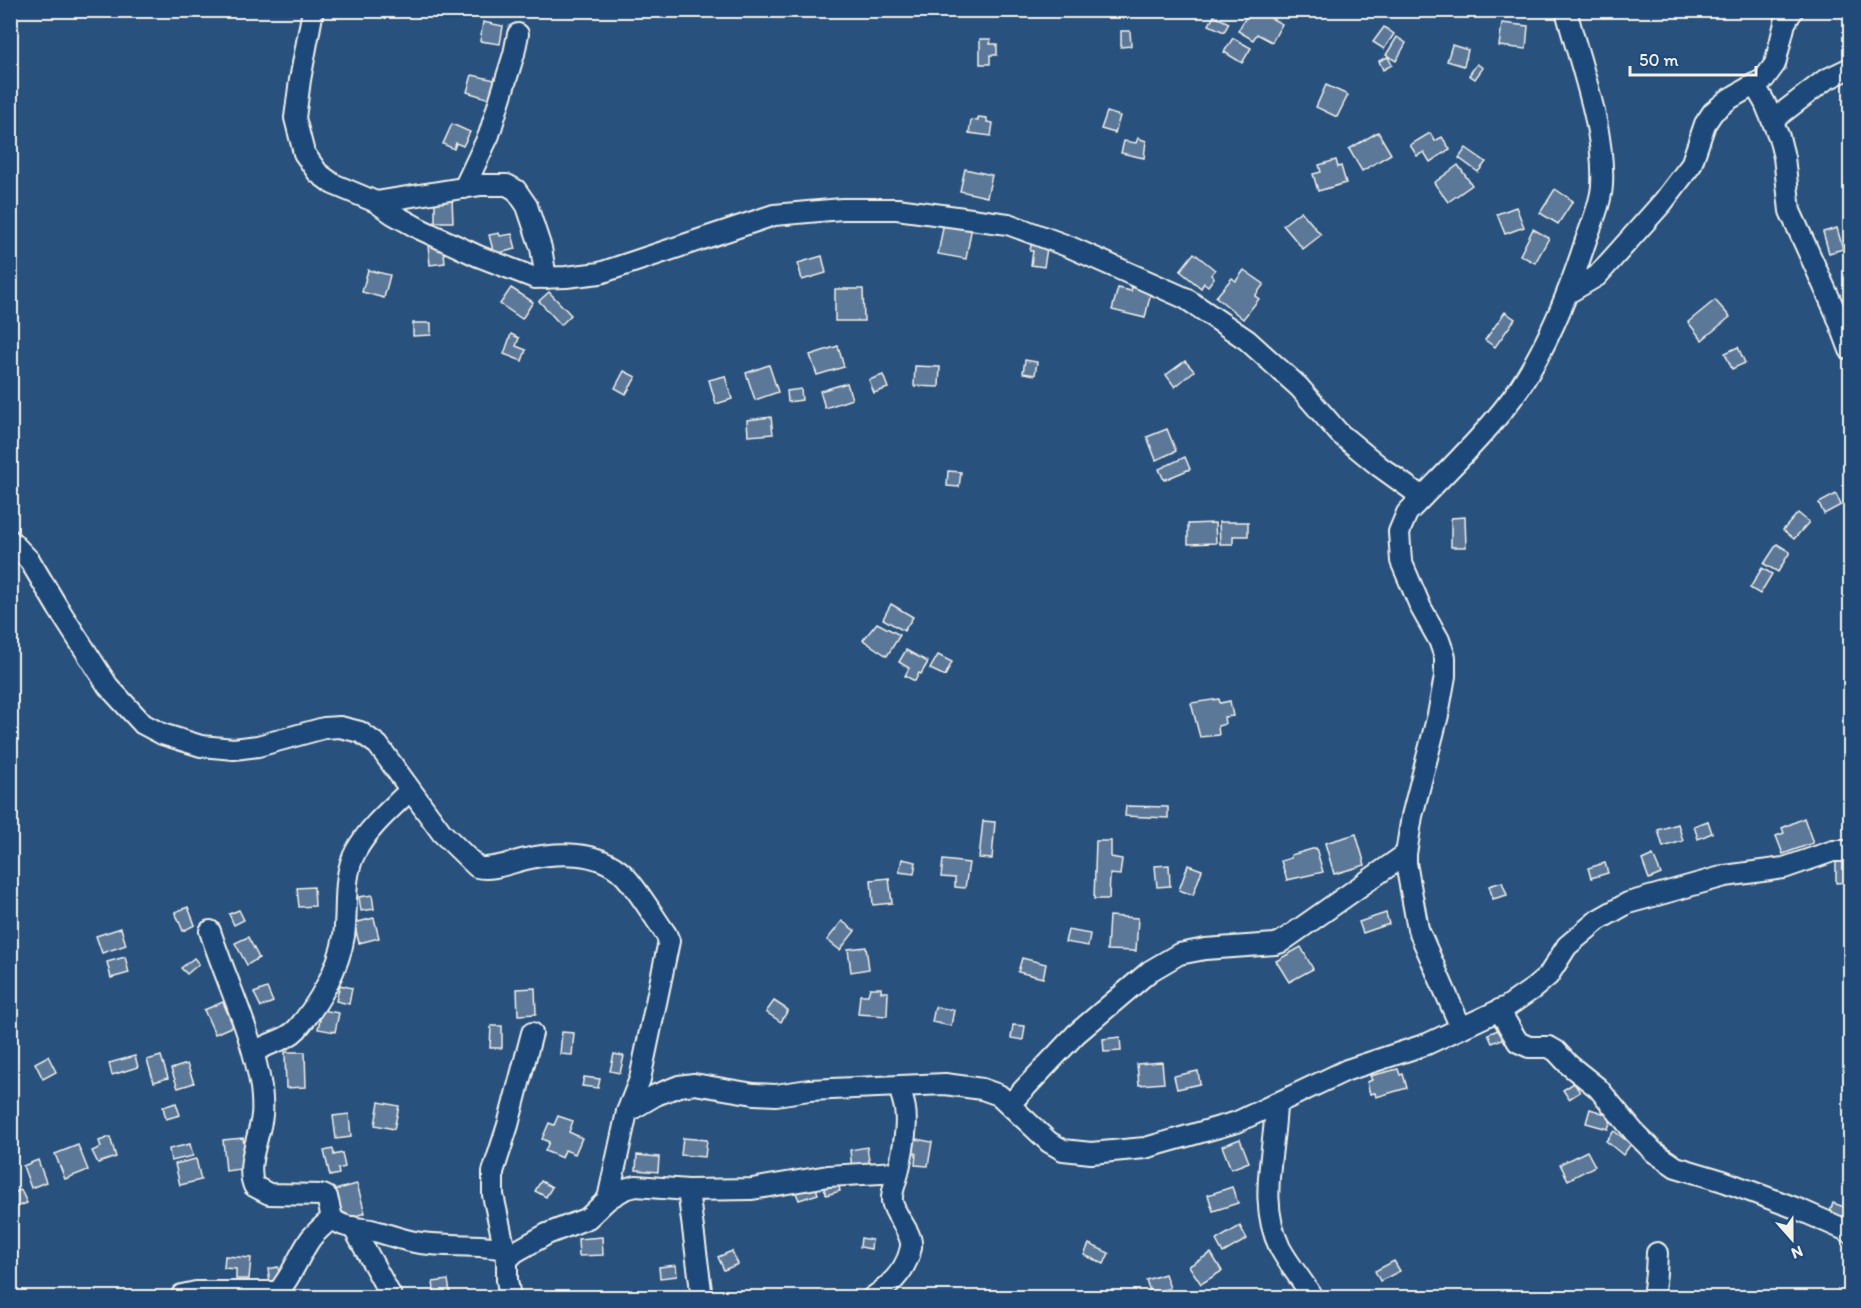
<svg xmlns="http://www.w3.org/2000/svg" width="1861" height="1308" font-family="Itim,sans-serif">
	<style>
		.building { fill: #5b7899; stroke: #f4f1e8; stroke-width: 1.5 }
		.lines { fill: none; stroke-linecap: round; stroke-linejoin: round }
		.minor-casing { stroke: #f4f1e8; stroke-width: 24 }
		.minor { stroke: #1f4a7a; stroke-width: 20 }
	</style>
	<rect width="100%" height="100%" fill="#28517e"/>
	<filter id="ink" filterUnits="userSpaceOnUse"><feTurbulence type="fractalNoise" baseFrequency=".0167" numOctaves="2"/><feDisplacementMap in="SourceGraphic" scale="12" xChannelSelector="R" yChannelSelector="G"/><feConvolveMatrix kernelMatrix="1 2 1 2 8 2 1 2 1" color-interpolation-filters="sRGB"/></filter>
	<g filter="url(#ink)">
		<g class="building">
			<path d="M1250,10H1265L1269,13L1267,16L1282,24L1272,42L1257,34L1253,40L1238,31Z"/>
			<path d="M1214,16L1229,23L1224,32L1209,25Z"/>
			<path d="M483,22L503,26L500,44L480,41Z"/>
			<path d="M1502,23L1528,26L1526,49L1499,46Z"/>
			<path d="M1384,27L1394,34L1384,49L1373,42Z"/>
			<path d="M1121,31H1130L1131,46L1121,47Z"/>
			<path d="M1397,37L1406,43L1396,61L1386,55Z"/>
			<path d="M1233,38L1251,48L1242,63L1224,52Z"/>
			<path d="M980,39H991L990,44H997V55H990V64H980Z"/>
			<path d="M1452,45L1468,50L1464,66L1447,61Z"/>
			<path d="M1388,57L1392,65L1383,70L1379,61Z"/>
			<path d="M1477,64L1483,68L1475,79L1469,75Z"/>
			<path d="M472,75L495,80L490,99L467,92Z"/>
			<path d="M1326,85L1348,95L1337,117L1316,107Z"/>
			<path d="M1107,112L1120,116L1115,133L1101,129Z"/>
			<path d="M978,117L987,118V122L993,123L991,136L969,133L971,120L978,121Z"/>
			<path d="M452,124L470,132L463,146L456,143L454,149L443,144Z"/>
			<path d="M1378,132L1391,154L1362,171L1349,149Z"/>
			<path d="M1430,133L1435,141L1442,137L1450,149L1430,162L1424,152L1417,156L1410,145Z"/>
			<path d="M1138,138L1146,141L1144,158L1121,153L1124,141L1136,143Z"/>
			<path d="M1466,148L1486,162L1478,172L1459,158Z"/>
			<path d="M1336,160L1338,167L1341,166L1346,183L1318,191L1313,174L1321,172L1319,165Z"/>
			<path d="M1458,165L1472,185L1448,202L1434,183Z"/>
			<path d="M965,169L992,175L987,197L960,191Z"/>
			<path d="M1555,189L1573,201L1558,224L1540,213Z"/>
			<path d="M435,199H452L453,222H435Z"/>
			<path d="M1516,207L1524,227L1505,234L1497,214Z"/>
			<path d="M1301,211L1321,235L1303,249L1283,225Z"/>
			<path d="M944,222L972,226L966,259L938,254Z"/>
			<path d="M1837,228L1843,249L1829,253L1823,232Z"/>
			<path d="M1533,229L1549,238L1535,263L1520,255Z"/>
			<path d="M499,233L500,236L512,234L516,249L494,254L489,235Z"/>
			<path d="M1032,240L1048,242L1044,267L1031,265L1033,251H1030Z"/>
			<path d="M443,243L445,263L430,265L428,245Z"/>
			<path d="M1194,253L1215,270L1211,275L1214,278L1208,286L1204,283L1201,288L1180,271Z"/>
			<path d="M822,256L826,273L802,280L798,263Z"/>
			<path d="M368,270L390,275L384,298L362,292Z"/>
			<path d="M1244,270L1264,284L1255,296L1259,299L1243,319L1216,297L1232,278L1236,281Z"/>
			<path d="M1132,287L1151,292L1145,318L1112,310L1118,288L1131,291Z"/>
			<path d="M511,288L533,302L522,319L500,304Z"/>
			<path d="M835,289H863L864,321H835Z"/>
			<path d="M549,292L571,315L561,325L539,301Z"/>
			<path d="M1850,295V316L1848,317L1840,301Z"/>
			<path d="M1715,300L1730,317L1702,340L1688,322Z"/>
			<path d="M1505,312L1515,319L1495,347L1485,340Z"/>
			<path d="M413,323H431V335L413,336Z"/>
			<path d="M511,334L519,338L516,346L526,350L522,361L504,354Z"/>
			<path d="M838,346L844,367L817,375L810,355Z"/>
			<path d="M1738,347L1745,363L1732,369L1725,353Z"/>
			<path d="M1025,360L1037,362L1035,375L1023,373Z"/>
			<path d="M1185,361L1194,371L1175,387L1166,375Z"/>
			<path d="M769,365L778,392L755,400L746,373Z"/>
			<path d="M915,366L940,367L939,387L914,386Z"/>
			<path d="M624,371L636,377L626,394L615,388Z"/>
			<path d="M883,375L888,388L874,393L869,380Z"/>
			<path d="M725,376L732,399L716,404L709,380Z"/>
			<path d="M847,383L852,399L825,408L820,391Z"/>
			<path d="M801,389L802,400L788,402L787,391Z"/>
			<path d="M771,417L773,434L748,436L747,420Z"/>
			<path d="M1167,429L1176,451L1156,460L1147,437Z"/>
			<path d="M1185,457L1190,469L1164,480L1159,469Z"/>
			<path d="M948,471L961,472L959,487L947,486Z"/>
			<path d="M1836,494L1841,505L1824,514L1819,503Z"/>
			<path d="M1798,513L1809,522L1794,539L1783,530Z"/>
			<path d="M1465,517L1466,547H1451V518Z"/>
			<path d="M1219,522H1248V536H1233V544H1220Z"/>
			<path d="M1215,523L1216,543L1188,544V524Z"/>
			<path d="M1777,544L1790,552L1778,572L1764,564Z"/>
			<path d="M1762,568L1772,574L1760,594L1750,588Z"/>
			<path d="M891,604L913,617L904,631L883,619Z"/>
			<path d="M877,623L900,635L887,656L863,640Z"/>
			<path d="M906,650L928,662L921,674L919,673L915,681L905,676L909,668L899,662Z"/>
			<path d="M938,655L952,662L945,676L930,669Z"/>
			<path d="M1219,699L1220,703L1230,701L1233,716L1224,717L1225,724L1218,726L1219,735L1200,737L1191,703Z"/>
			<path d="M1126,806L1168,807V818L1125,816Z"/>
			<path d="M1804,818L1813,843L1783,854L1776,836L1784,833L1782,828Z"/>
			<path d="M983,821L995,822L992,859L979,858Z"/>
			<path d="M1708,821L1712,833L1698,839L1694,826Z"/>
			<path d="M1678,824L1683,841L1663,847L1658,830Z"/>
			<path d="M1356,834L1365,865L1334,874L1325,843Z"/>
			<path d="M1096,841H1111V857L1122,859L1120,875L1110,874L1109,899H1094Z"/>
			<path d="M1316,848L1323,872L1287,880L1281,861L1291,858V855Z"/>
			<path d="M1653,855L1661,874L1649,879L1642,860Z"/>
			<path d="M902,859L916,862L914,874L899,872Z"/>
			<path d="M943,860L969,863L965,888L955,887V878L941,877Z"/>
			<path d="M1836,861H1850L1849,882L1836,883Z"/>
			<path d="M1605,863L1608,873L1591,878L1588,868Z"/>
			<path d="M1169,865L1170,886L1157,887L1155,866Z"/>
			<path d="M1188,865L1202,870L1193,895L1179,890Z"/>
			<path d="M889,878L892,903L873,905L871,880Z"/>
			<path d="M1502,882L1507,895L1493,899L1489,886Z"/>
			<path d="M314,887L315,906L299,907L297,888Z"/>
			<path d="M372,895L374,909L361,911L359,897Z"/>
			<path d="M188,907L195,925L183,931L175,912Z"/>
			<path d="M239,910L244,920L234,925L229,914Z"/>
			<path d="M1386,913L1389,924L1363,933L1359,922Z"/>
			<path d="M1109,916L1138,918L1136,951L1107,950Z"/>
			<path d="M374,918L379,938L359,943L354,923Z"/>
			<path d="M842,921L855,931L840,950L827,940Z"/>
			<path d="M121,928L126,945L102,953L96,936Z"/>
			<path d="M1068,930L1090,934L1088,946L1065,942Z"/>
			<path d="M248,937L259,958L247,965L235,943Z"/>
			<path d="M866,947L869,969L851,972L848,949Z"/>
			<path d="M1301,947L1313,969L1289,982L1276,961Z"/>
			<path d="M125,957L129,973L111,978L107,962Z"/>
			<path d="M194,958L199,964L187,974L181,968Z"/>
			<path d="M1022,958L1046,964L1043,978L1018,972Z"/>
			<path d="M340,985L352,988L349,1004L336,1001Z"/>
			<path d="M267,988L273,1002L261,1007L254,993Z"/>
			<path d="M535,988L536,1014L518,1015L517,989Z"/>
			<path d="M870,988H881V992H888L887,1016L858,1014L860,995H868Z"/>
			<path d="M774,1001L788,1010L781,1022L766,1012Z"/>
			<path d="M223,1002L233,1026L215,1034L204,1010Z"/>
			<path d="M935,1007L954,1010L951,1026L932,1022Z"/>
			<path d="M322,1010L339,1013L335,1032L318,1029Z"/>
			<path d="M1013,1025L1025,1026L1023,1040L1011,1038Z"/>
			<path d="M491,1026H502V1048H490Z"/>
			<path d="M1503,1028L1507,1037L1492,1043L1488,1034Z"/>
			<path d="M562,1032L574,1033L572,1055L560,1054Z"/>
			<path d="M1120,1037L1121,1051L1104,1052L1103,1039Z"/>
			<path d="M285,1052H305L306,1087L286,1088Z"/>
			<path d="M614,1054L624,1056L620,1073L610,1071Z"/>
			<path d="M48,1056L56,1072L43,1079L35,1063Z"/>
			<path d="M135,1056L138,1067L112,1075L109,1063Z"/>
			<path d="M161,1056L168,1078L154,1082L147,1060Z"/>
			<path d="M1162,1062L1164,1083L1139,1085L1137,1064Z"/>
			<path d="M187,1064L194,1083L178,1088L171,1069Z"/>
			<path d="M1398,1069L1400,1075L1403,1074L1407,1088L1376,1097L1375,1093L1370,1094L1367,1082L1372,1080L1370,1076Z"/>
			<path d="M1198,1071L1200,1084L1177,1089L1174,1076Z"/>
			<path d="M584,1077L600,1079L598,1088L582,1086Z"/>
			<path d="M1574,1083L1580,1092L1569,1099L1563,1090Z"/>
			<path d="M379,1102L399,1106L394,1129L375,1125Z"/>
			<path d="M176,1103L180,1115L166,1119L163,1107Z"/>
			<path d="M1590,1109L1612,1116L1608,1129L1586,1123Z"/>
			<path d="M349,1114L351,1137L336,1139L333,1116Z"/>
			<path d="M558,1116L573,1121L569,1132L582,1138L575,1154L565,1150L562,1158L545,1151L549,1142L542,1139L549,1123L554,1125Z"/>
			<path d="M1614,1131L1631,1144L1623,1155L1606,1141Z"/>
			<path d="M110,1137L116,1157L98,1163L92,1151L101,1147L99,1141Z"/>
			<path d="M243,1138L247,1168L226,1171L223,1140Z"/>
			<path d="M683,1138L707,1140L705,1157L681,1155Z"/>
			<path d="M911,1138L932,1142L928,1166L915,1165L916,1153L908,1151Z"/>
			<path d="M1240,1139L1249,1162L1231,1169L1222,1146Z"/>
			<path d="M190,1144L193,1156L171,1161L169,1149Z"/>
			<path d="M78,1145L88,1170L65,1179L55,1154Z"/>
			<path d="M867,1147L870,1167L852,1169L850,1150Z"/>
			<path d="M333,1149L334,1155L342,1153L345,1167L338,1169L339,1174L330,1176L324,1151Z"/>
			<path d="M1587,1151L1595,1166L1568,1180L1560,1164Z"/>
			<path d="M637,1155L659,1157L658,1172L636,1170Z"/>
			<path d="M196,1159L201,1180L180,1185L175,1164Z"/>
			<path d="M38,1160L46,1182L31,1188L23,1166Z"/>
			<path d="M837,1178L840,1191L826,1195L822,1182Z"/>
			<path d="M541,1181L552,1187L546,1197L535,1191Z"/>
			<path d="M814,1181L818,1194L799,1200L794,1188Z"/>
			<path d="M357,1184L365,1213L339,1221L331,1191Z"/>
			<path d="M1232,1187L1238,1203L1213,1211L1208,1195Z"/>
			<path d="M21,1190L27,1203L13,1208L10,1194Z"/>
			<path d="M1833,1203L1850,1209L1848,1221L1829,1215Z"/>
			<path d="M1240,1226L1247,1239L1223,1253L1216,1240Z"/>
			<path d="M602,1237L603,1255L579,1256L578,1239Z"/>
			<path d="M861,1238L872,1240L871,1249L860,1247Z"/>
			<path d="M1089,1244L1109,1253L1104,1264L1084,1255Z"/>
			<path d="M732,1251L738,1264L724,1270L718,1257Z"/>
			<path d="M1211,1253L1222,1271L1201,1284L1189,1266Z"/>
			<path d="M225,1256L251,1258L249,1279H236V1269L224,1268Z"/>
			<path d="M1394,1261L1400,1271L1380,1281L1375,1271Z"/>
			<path d="M676,1265L677,1276L660,1278L659,1267Z"/>
			<path d="M278,1267L281,1281L270,1283L268,1269Z"/>
			<path d="M1165,1274L1170,1288L1151,1294L1146,1280Z"/>
			<path d="M448,1280L451,1298H435L433,1282Z"/>
			<rect x="664" y="1292" width="19" height="6"/>
		</g>
		<g class="lines">
			<defs>
				<g id="minor">
					<path d="M313,10L300,80L295,118L304,153L318,173L333,184L376,202L393,214L420,229L478,256L535,278L566,277L600,273L774,215L842,209H897L1008,224L1070,247L1185,298L1247,340L1299,387L1339,433L1379,466L1422,497"/>
					<path d="M1754,84L1765,103L1779,137L1784,157L1790,211L1836,313L1850,350"/>
					<path d="M1773,120L1825,80L1850,68"/>
					<path d="M464,188L489,135L514,54L518,34"/>
					<path d="M376,202L481,185H507L516,190L527,206L541,248L546,278"/>
					<path d="M1568,293L1597,276L1663,202L1691,165L1705,124L1713,112L1729,99L1764,79L1775,64L1785,23L1793,10"/>
					<path d="M10,540L30,561L58,608L108,686L143,724L162,734L201,746L234,749L258,746L324,728L340,727L360,732L378,745L442,833L477,867C492,871 512,862 526,859C557,852 598,850 623,874C637,888 654,917 666,934L669,941L640,1079L627,1112"/>
					<path d="M210,931C227,983 252,1033 261,1087C262,1096 263,1106 262,1115C260,1137 245,1164 254,1186L269,1194L323,1195L327,1197L332,1218C342,1228 358,1228 371,1230C388,1234 404,1241 421,1243C449,1247 477,1243 505,1249"/>
					<path d="M1499,1010L1518,1042L1529,1047H1549L1556,1051L1569,1065L1598,1088L1634,1132L1654,1152L1676,1167L1723,1181L1798,1209L1850,1232"/>
					<path d="M1461,1028L1418,929L1406,863V854L1412,816L1438,715L1445,676V657L1439,640L1421,608L1401,561L1399,532L1407,513C1443,475 1491,430 1520,387C1548,344 1568,295 1584,246C1590,227 1601,205 1602,185C1605,128 1580,65 1566,10"/>
					<path d="M254,1053C267,1042 285,1042 297,1029C318,1005 339,968 344,936C348,909 342,876 356,851C369,827 391,809 410,790"/>
					<path d="M1276,1103C1275,1152 1257,1201 1280,1248C1289,1265 1303,1281 1313,1298"/>
					<path d="M1010,1104L1076,1034L1150,971L1179,954L1205,949L1275,944L1281,942L1406,854"/>
					<path d="M688,1190L702,1298"/>
					<path d="M608,1199L625,1189L636,1186L688,1190L752,1189L828,1176L898,1172"/>
					<path d="M353,1227L392,1298"/>
					<path d="M507,1260L493,1195V1172L508,1125L532,1033"/>
					<path d="M181,1298L182,1295L196,1292H278C292,1276 299,1255 311,1238C317,1231 325,1224 332,1218"/>
					<path d="M510,1298L507,1280V1260L515,1252L547,1234L588,1218L608,1199L627,1112L656,1095L679,1086L694,1084L754,1094L776,1095L809,1090L945,1084L982,1089L999,1095L1049,1142L1063,1150L1091,1153L1145,1148L1237,1122L1347,1070L1427,1044L1508,1006L1534,988L1548,976L1567,946L1598,920L1628,903L1725,876L1784,868L1833,851H1850"/>
					<path d="M872,1298C890,1286 907,1270 911,1247C913,1232 894,1216 892,1201C891,1192 896,1182 898,1173C902,1156 908,1126 905,1109C904,1102 901,1094 899,1087"/>
					<path d="M1653,1298L1656,1273L1657,1253"/>
				</g>
			</defs>
			<use href="#minor" class="minor-casing"/>
			<use href="#minor" class="minor"/>
		</g>
	</g>
	<rect width="1861" height="1308" fill="none" stroke="#1f4a7a" stroke-width="36"/>
	<rect x="18" y="18" width="1825" height="1272" fill="none" stroke="#f4f1e8" stroke-width="2" filter="url(#ink)"/>
	<g transform="translate(1792 1239) rotate(159)" stroke="#1f4a7a" stroke-width="4.5" paint-order="stroke">
	<path d="M0-4.5L10 22L0 15L-10 22Z" fill="#f4f1e8"/>
	<text y="-9" font-size="16" font-weight="bold" text-anchor="middle" fill="#f4f1e8">N</text>
	</g>
	<path d="M1630 66v9h126v-9" fill="none" stroke="#f4f1e8" stroke-width="3"/>
	<text x="1639" y="66" font-size="18" fill="#f4f1e8" stroke="#1f4a7a" stroke-width="4.5" paint-order="stroke">50 m</text>
</svg>
